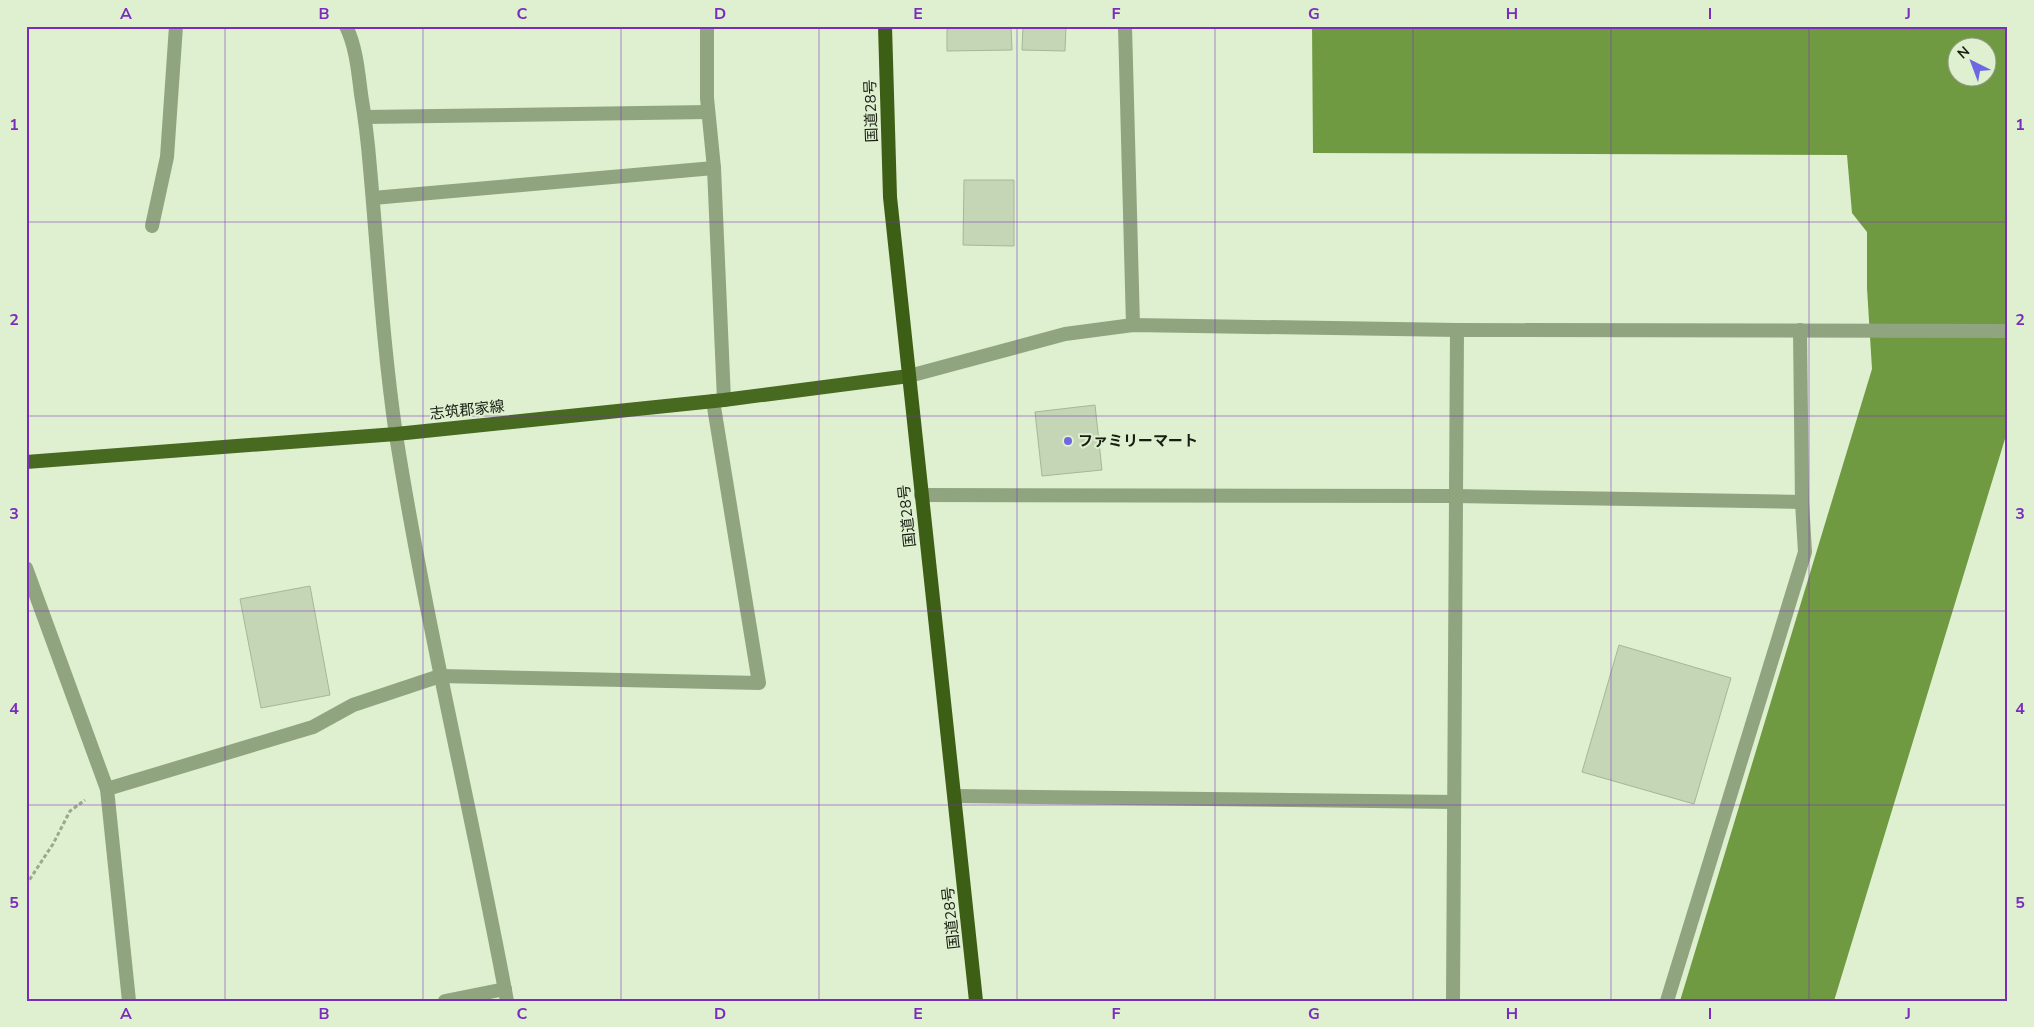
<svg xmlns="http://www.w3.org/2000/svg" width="2034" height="1027" font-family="'Nunito Sans','Noto Sans JP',sans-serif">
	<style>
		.water { fill: #6f9a42; fill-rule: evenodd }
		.building { fill: #c4d6b6; stroke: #a6b798 }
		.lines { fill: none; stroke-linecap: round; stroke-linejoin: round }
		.path { stroke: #9aa88f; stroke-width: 3; stroke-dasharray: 4 2.5; stroke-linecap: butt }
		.service { stroke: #90a47f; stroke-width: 14 }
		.minor { stroke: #90a47f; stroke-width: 14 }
		.tertiary { stroke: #90a47f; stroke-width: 14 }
		.primary { stroke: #476920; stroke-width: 14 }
		.trunk { stroke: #3d5e15; stroke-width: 14 }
		.grid { fill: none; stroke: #7b2cbf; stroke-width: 1; stroke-opacity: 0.55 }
		.poi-dot { fill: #6d68e2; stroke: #def0cf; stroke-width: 2 }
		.labels { text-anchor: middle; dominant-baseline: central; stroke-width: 4; stroke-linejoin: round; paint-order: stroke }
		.street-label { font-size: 15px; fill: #171d12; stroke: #def0cf }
		.poi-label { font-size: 15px; font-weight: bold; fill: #171d12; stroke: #def0cf; text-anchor: start }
		.neatline { fill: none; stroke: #7b2cbf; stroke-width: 2 }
		.grid-label { font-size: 16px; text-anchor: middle; font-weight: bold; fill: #7b2cbf }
	</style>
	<rect width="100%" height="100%" fill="#def0cf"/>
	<path class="water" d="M1312,26H2008V429L1834,1001H1680L1872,369L1867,288V232L1852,213L1847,155L1313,153ZM1956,48H1986V78H1956Z"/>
	<g class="building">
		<path d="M947,26H1011L1012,50L947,51Z"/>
		<path d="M1023,26H1066L1065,51L1022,50Z"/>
		<path d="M964,180H1014V246L963,245Z"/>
		<path d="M1095,405L1102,470L1042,476L1035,412Z"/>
		<path d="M310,586L330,695L261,708L240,599Z"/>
		<path d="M1619,645L1731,678L1694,804L1582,772Z"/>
	</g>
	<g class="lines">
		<path class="path" d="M26,885L53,844L70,811L85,800"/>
		<g class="service">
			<path d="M365,117L708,112"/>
			<path d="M373,198L714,168"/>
			<path d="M152,226L167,157L176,26"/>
			<path d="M440,676L759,683L713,401"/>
		</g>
		<g class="minor">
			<path d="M346,26C356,47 358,70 361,94C365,118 368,143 370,168C378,257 383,346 396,435C426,625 472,812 507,1001"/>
			<path d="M707,26V98L714,168L724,400"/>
			<path d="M921,495L1455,496L1802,502"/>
			<path d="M26,568L107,789L129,1001"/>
			<path d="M107,789L313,727L353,705L440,676"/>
			<path d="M955,796L1454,802"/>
			<path d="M445,1001L505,989"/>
			<path d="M1453,1001L1457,330"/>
			<path d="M1667,1001L1805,552L1802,502L1800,330"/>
		</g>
		<g class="tertiary">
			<path d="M1125,26L1133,325"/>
			<path d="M909,376L1065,334L1133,325L1457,330L2008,331"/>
		</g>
		<path class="primary" d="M26,462L396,434L724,400L909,376"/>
		<path class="trunk" d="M885,26L890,197L976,1001"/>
	</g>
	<path class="grid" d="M225,26V1001M423,26V1001M621,26V1001M819,26V1001M1017,26V1001M1215,26V1001M1413,26V1001M1611,26V1001M1809,26V1001M26,222H2008M26,416H2008M26,611H2008M26,805H2008"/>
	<circle class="poi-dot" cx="1068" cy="441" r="5"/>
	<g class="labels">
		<g class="street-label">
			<text transform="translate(871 111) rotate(-92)">国道28号</text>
			<text transform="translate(467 410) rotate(-6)">志筑郡家線</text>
			<text transform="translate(907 516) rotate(-96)">国道28号</text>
			<text transform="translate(951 918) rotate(-96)">国道28号</text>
		</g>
		<g class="poi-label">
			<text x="1078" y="441">ファミリーマート</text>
		</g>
	</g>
	<rect width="2034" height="1027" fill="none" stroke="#def0cf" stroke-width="55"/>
	<g transform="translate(1972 62) rotate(318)"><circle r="24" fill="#def0cf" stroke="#8e9c83"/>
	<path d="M0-4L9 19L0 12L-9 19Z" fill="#6d68e2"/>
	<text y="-8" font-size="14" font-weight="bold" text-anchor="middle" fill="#171d12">N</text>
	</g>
	<rect x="28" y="28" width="1978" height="972" class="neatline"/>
	<g class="grid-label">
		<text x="126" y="19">A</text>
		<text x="324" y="19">B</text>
		<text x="522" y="19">C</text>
		<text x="720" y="19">D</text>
		<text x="918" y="19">E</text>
		<text x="1116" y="19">F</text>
		<text x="1314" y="19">G</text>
		<text x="1512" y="19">H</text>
		<text x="1710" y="19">I</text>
		<text x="1908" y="19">J</text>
		<text x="14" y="130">1</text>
		<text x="2020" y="130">1</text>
		<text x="14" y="325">2</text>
		<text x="2020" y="325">2</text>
		<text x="14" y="519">3</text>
		<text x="2020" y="519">3</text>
		<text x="14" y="714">4</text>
		<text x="2020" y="714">4</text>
		<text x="14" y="908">5</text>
		<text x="2020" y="908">5</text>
		<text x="126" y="1019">A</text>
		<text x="324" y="1019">B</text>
		<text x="522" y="1019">C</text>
		<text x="720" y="1019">D</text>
		<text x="918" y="1019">E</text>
		<text x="1116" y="1019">F</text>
		<text x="1314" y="1019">G</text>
		<text x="1512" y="1019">H</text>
		<text x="1710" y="1019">I</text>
		<text x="1908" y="1019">J</text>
	</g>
</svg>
